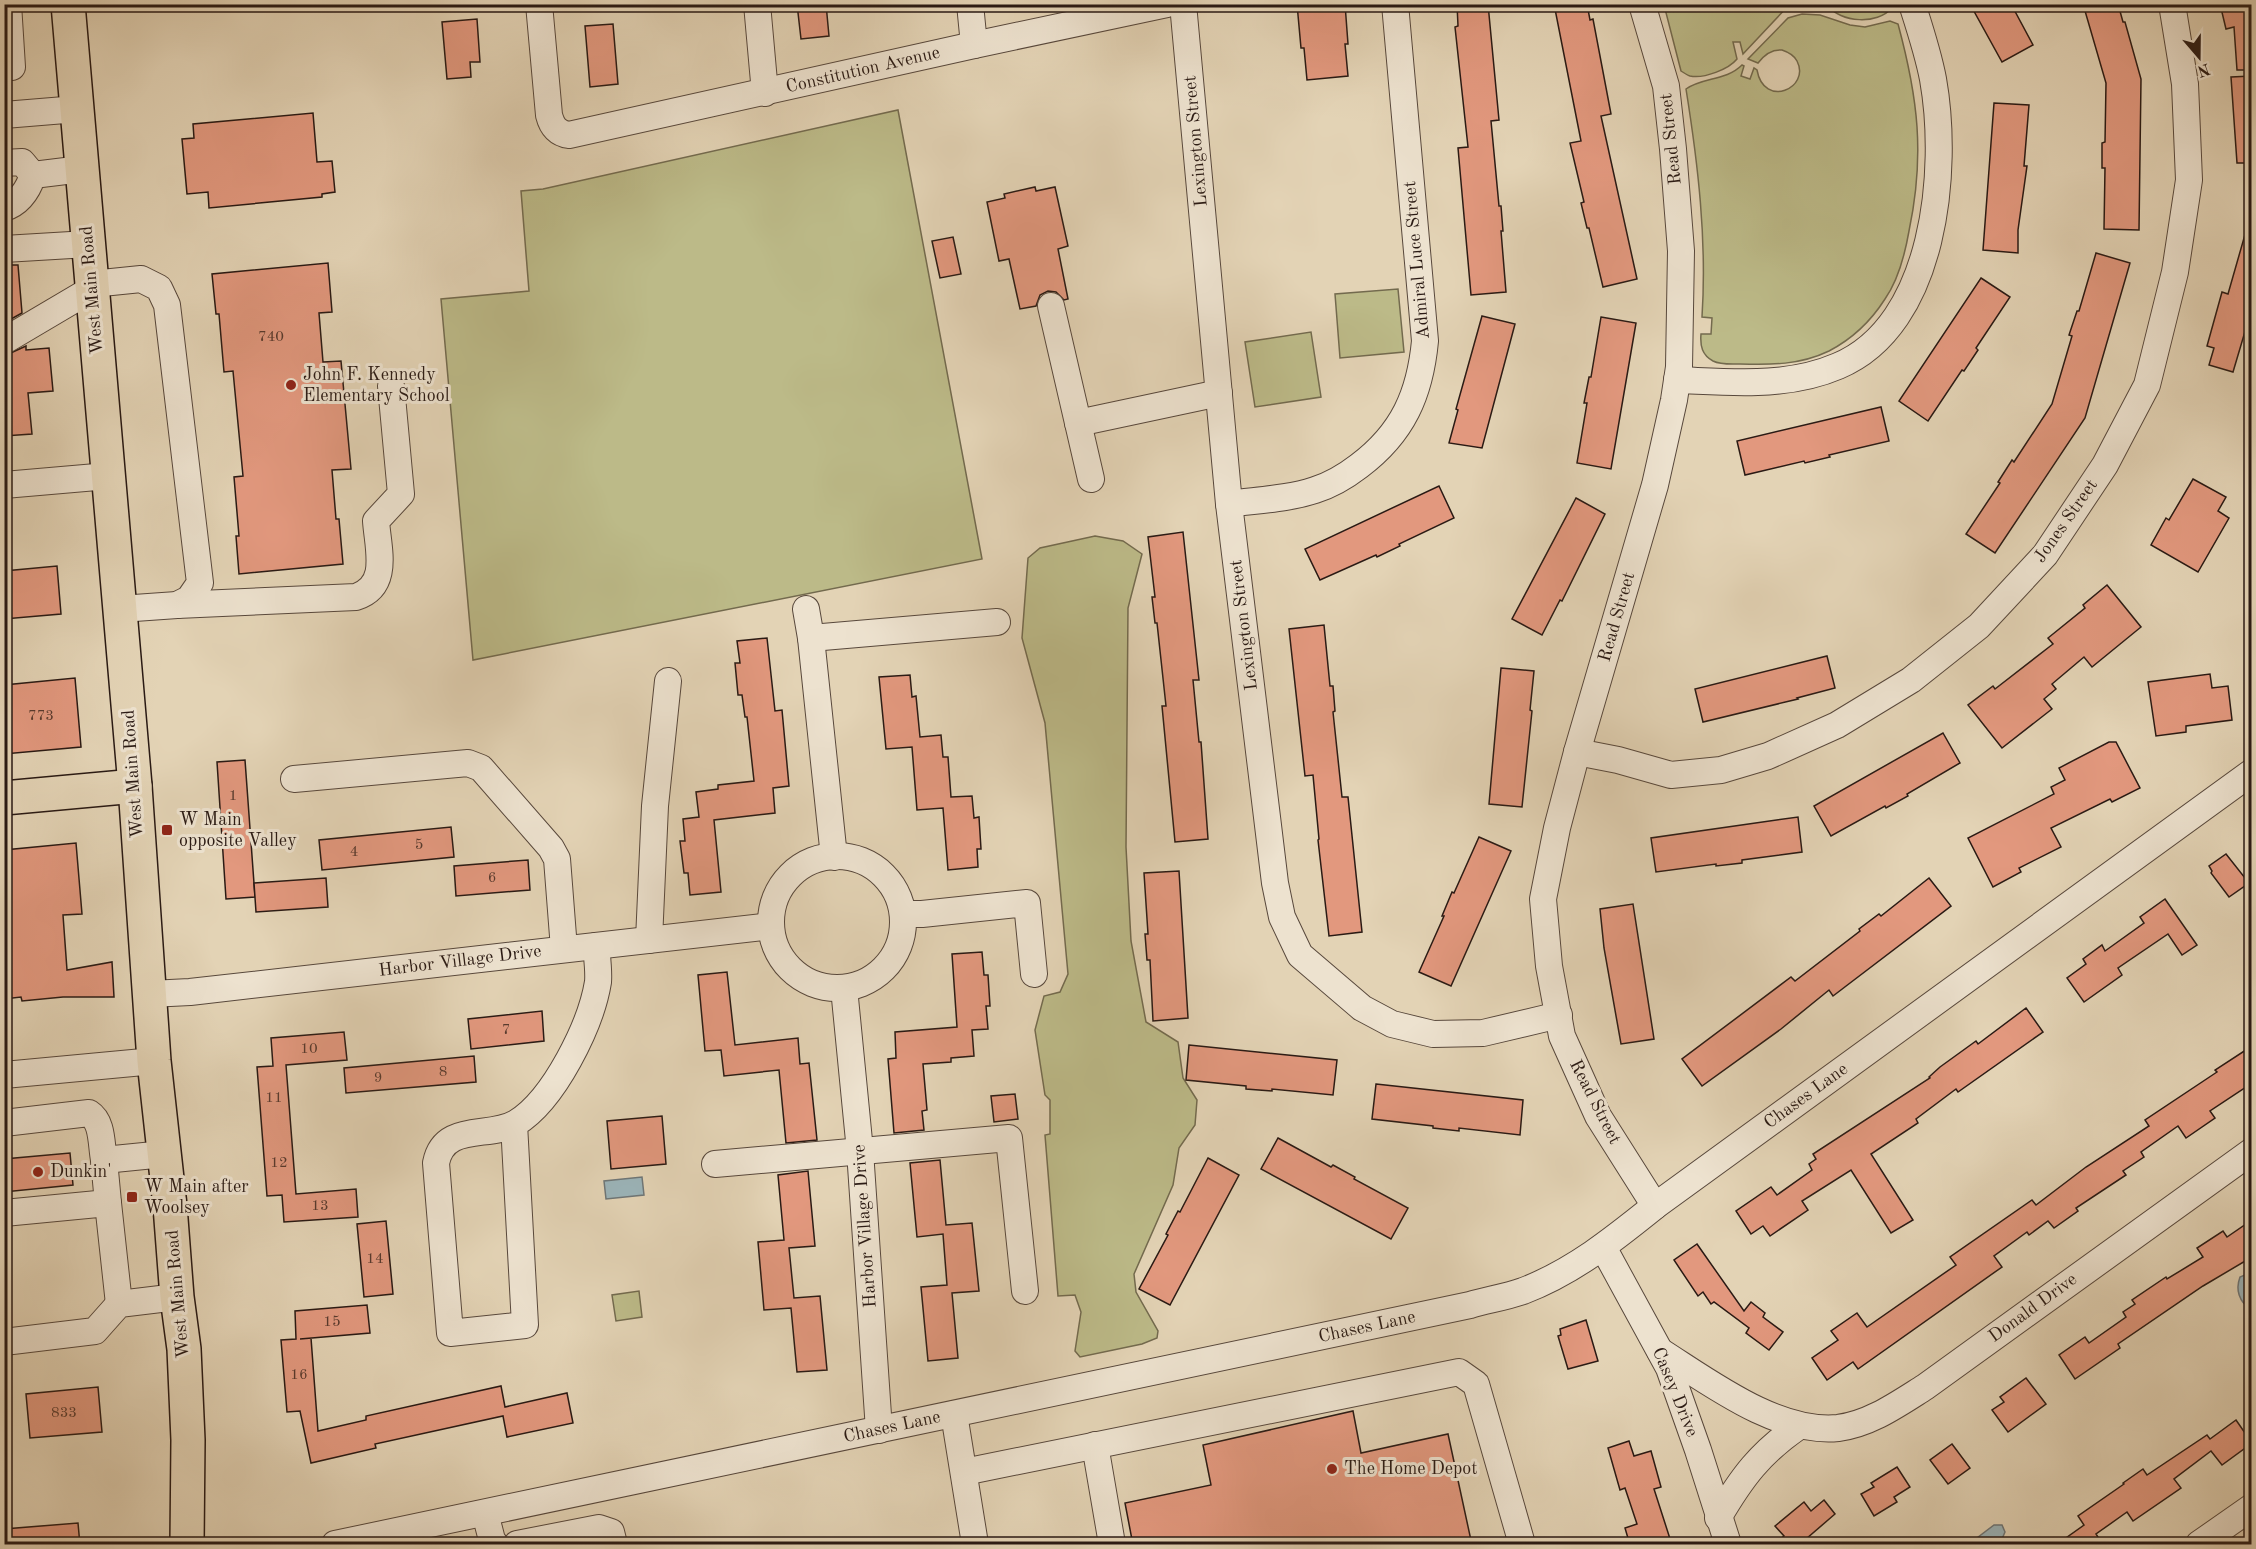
<svg xmlns="http://www.w3.org/2000/svg" width="2256" height="1549" font-family="'Old Standard TT',serif">
	<style>
		.green { fill: #bcba88; stroke: #736a4e; stroke-width: 1.5 }
		.water { fill: #9bb4b9; stroke: #6e7677; stroke-width: 1.5 }
		.building { fill: #e2987e; stroke: #2a1a14; stroke-width: 1.5 }
		.lines { fill: none; stroke-linecap: round; stroke-linejoin: round }
		.minor-tunnel { stroke: #beae95; stroke-width: 26; stroke-dasharray: 26 13; stroke-linecap: butt }
		.minor-casing { stroke: #58483c; stroke-width: 28 }
		.major-casing { stroke: #2a1a14; stroke-width: 36 }
		.highway-casing { stroke: #2a1a14; stroke-width: 36 }
		.minor { stroke: #ede2cf; stroke-width: 26 }
		.major { stroke: #e3d3b5; stroke-width: 33 }
		.highway { stroke: #e3d3b5; stroke-width: 33 }
		.poi-dot { fill: #8f2418; stroke: #ede2cf; stroke-width: 2 }
		.labels { text-anchor: middle; dominant-baseline: central; stroke-width: 6; stroke-linejoin: round; paint-order: stroke }
		.number-label { font-size: 15px; fill: #583a2e }
		.street-label { font-size: 18px; fill: #2a1a14; stroke: #ede2cf }
		.poi-label { font-size: 18px; fill: #2a1a14; stroke: #ede2cf; text-anchor: start }
	</style>
	<rect width="100%" height="100%" fill="#e3d3b5"/>
	<filter id="stains"><feTurbulence type="fractalNoise" baseFrequency=".00333" numOctaves="4"/><feColorMatrix values="0 0 0 0 .2 0 0 0 0 .09 0 0 0 0 .02 0 0 0 .5 -.17"/></filter>
	<radialGradient id="worn" r=".72"><stop offset=".6" stop-color="#630" stop-opacity="0"/><stop offset="1" stop-color="#630" stop-opacity=".3"/></radialGradient>
	<g class="green">
		<path d="M1664,5V4L1789,5L1743,54L1740,42H1733L1737,59C1729,69 1704,79 1690,76C1687,75 1684,73 1681,71Z"/>
		<path d="M1827,5H1890L1892,8C1877,25 1841,23 1827,5Z"/>
		<path d="M1802,14L1820,15L1850,25L1865,27L1890,21L1898,24C1918,98 1925,155 1909,231C1905,254 1899,279 1885,299C1871,321 1852,339 1829,351C1800,365 1771,365 1740,364C1731,364 1721,365 1713,361C1702,355 1700,346 1701,334H1711L1712,318L1702,317C1707,240 1698,164 1686,89C1703,77 1726,81 1742,65L1744,66L1741,76L1750,79L1754,68L1757,70C1764,109 1811,88 1797,61C1794,55 1788,52 1782,50C1772,49 1764,55 1758,63L1748,59L1788,18Z"/>
		<path d="M898,110L982,559L473,660L441,299L529,291L521,191L543,189Z"/>
		<path d="M1398,289L1404,352L1340,358L1335,294Z"/>
		<path d="M1311,332L1321,397L1255,407L1245,342Z"/>
		<path d="M1095,536L1123,541L1142,554L1128,608L1126,847L1131,941L1146,1022L1178,1042L1183,1078L1197,1100L1195,1125L1179,1148L1173,1185L1134,1274L1136,1292L1158,1331L1157,1338L1142,1344L1080,1357L1075,1351L1081,1312L1075,1295L1058,1296L1045,1135L1050,1134V1100L1045,1095L1035,1030L1044,996L1060,992L1068,974L1045,723L1022,638L1028,558L1040,548Z"/>
		<path d="M639,1291L642,1317L616,1321L612,1295Z"/>
	</g>
	<g class="water">
		<path d="M642,1177L644,1195L606,1199L604,1181Z"/>
		<path d="M2247,1274L2251,1277V1310C2240,1302 2235,1291 2240,1277Z"/>
		<path d="M1994,1525H2002L2005,1532L2002,1539L1988,1544H1969Z"/>
	</g>
	<g class="building">
		<path d="M797,4H826L829,36L801,39Z"/>
		<path d="M1297,4H1345L1348,44H1345L1348,76L1307,80L1304,48H1301Z"/>
		<path d="M1457,4H1488L1499,120L1491,121L1499,206H1501L1503,231H1501L1506,292L1471,295L1458,148L1468,147L1455,27L1458,26Z"/>
		<path d="M1554,4H1587L1590,20L1593,19L1611,114L1601,116L1637,279L1603,287L1589,228H1587L1581,203L1584,202L1570,143L1581,141Z"/>
		<path d="M1970,4H2011L2033,45L2002,62Z"/>
		<path d="M2083,4H2118L2123,22H2125L2141,79L2139,230L2104,229L2105,168H2102V143L2105,142L2106,83Z"/>
		<path d="M2220,4H2252V70H2237L2234,27L2226,29Z"/>
		<path d="M477,19L480,62H470L471,77L447,79L442,22Z"/>
		<path d="M613,24L618,84L590,87L585,26Z"/>
		<path d="M2252,76V163H2237L2231,77Z"/>
		<path d="M1994,103L2029,105L2024,166H2027L2018,230V253L1983,250Z"/>
		<path d="M313,113L317,162L332,161L335,192L322,194V197L209,208L208,192L187,194L182,139L194,138L193,124Z"/>
		<path d="M1035,187L1036,191L1055,187L1068,246L1058,249L1068,299L1064,300L1056,292L1048,291L1040,295L1036,306L1020,309L1009,259L999,261L987,202L1005,198L1004,194Z"/>
		<path d="M2246,231L2252,232V308L2233,372L2209,365L2214,348L2207,346L2222,292L2228,294Z"/>
		<path d="M953,237L961,274L940,278L932,241Z"/>
		<path d="M2096,253L2130,263L2085,418L1995,553L1966,534L2000,483L1998,482L2012,460L2014,462L2052,404L2072,336L2069,335L2077,311H2079Z"/>
		<path d="M328,263L332,312L319,313L323,362L341,361L351,469L332,470L336,519H339L343,564L239,574L236,536H239L234,477L243,476L233,371L224,372L219,314H216L212,274Z"/>
		<path d="M4,265H18L22,313L4,323Z"/>
		<path d="M1981,278L2010,297L1976,348L1978,350L1964,371L1962,370L1928,421L1899,401Z"/>
		<path d="M1482,316L1515,324L1482,448L1449,443L1458,410L1456,409Z"/>
		<path d="M1601,317L1636,323L1611,469L1577,463L1587,403H1584L1589,377H1591Z"/>
		<path d="M26,346V350L49,348L53,391L28,393L32,434L4,436V356Z"/>
		<path d="M1881,407L1889,441L1829,455L1830,457L1805,463L1804,461L1745,475L1737,441Z"/>
		<path d="M2193,479L2226,497L2218,511L2229,518L2198,572L2151,545L2166,518L2169,520Z"/>
		<path d="M1439,486L1454,518L1399,544L1400,546L1377,557L1376,555L1320,580L1305,549Z"/>
		<path d="M1576,498L1605,514L1562,601L1560,600L1542,635L1512,619Z"/>
		<path d="M1183,532L1199,680H1193L1199,742H1201L1208,839L1175,842L1162,706H1166L1157,623H1155L1152,597H1155L1148,537Z"/>
		<path d="M57,566L61,614L4,619V571Z"/>
		<path d="M2107,585L2141,627L2092,667L2084,657L2052,684L2056,689L2044,699L2052,709L2002,748L1968,705L1993,686L1995,689L2053,644L2048,638L2085,608L2083,605Z"/>
		<path d="M1324,625L1330,686H1333L1335,711L1333,712L1342,797H1348L1362,932L1329,936L1318,840L1319,839L1313,775L1305,776L1289,629Z"/>
		<path d="M767,638L775,711L782,710L789,786L773,788L775,813L714,820L721,892L690,895L688,873H684L680,841H685L683,819L699,817L696,792L718,789V785L754,781L747,717H745L742,695H738L735,663H740L737,641Z"/>
		<path d="M1827,656L1835,688L1797,698L1798,699L1703,722L1695,689Z"/>
		<path d="M1501,668L1534,671L1530,710L1532,711L1522,807L1489,804Z"/>
		<path d="M2210,674L2212,688L2228,686L2232,720L2186,726V732L2156,736L2148,682Z"/>
		<path d="M910,675L912,697L916,696L920,737L941,735L943,757H948L951,797L972,796L974,818L979,817L981,849H977L978,867L948,870L943,808L917,810L912,747L886,749L879,677Z"/>
		<path d="M75,678L81,747L4,754V685Z"/>
		<path d="M1943,733L1960,763L1907,794L1908,796L1886,808L1885,806L1831,836L1814,806Z"/>
		<path d="M2109,742H2116L2140,788L2112,802L2110,799L2051,828L2061,847L2019,868L2021,872L1993,887L1968,838L2054,794L2051,787L2065,780L2059,768Z"/>
		<path d="M245,760L255,897L226,899L217,762Z"/>
		<path d="M1798,817L1802,852L1742,860V863L1716,866V864L1656,872L1651,838Z"/>
		<path d="M451,827L454,857L322,870L319,840Z"/>
		<path d="M1479,837L1511,851L1451,986L1419,972L1444,916H1442L1452,892L1454,893Z"/>
		<path d="M76,843L82,914L63,915L67,970L112,962L114,997H63L22,1001L21,997L4,999V850Z"/>
		<path d="M2226,854L2249,883L2229,897L2211,873L2212,871L2209,866Z"/>
		<path d="M528,860L530,890L456,896L454,866Z"/>
		<path d="M1179,871L1188,1018L1153,1021L1150,960H1147L1145,934H1148L1144,873Z"/>
		<path d="M326,878L328,907L256,912L254,883Z"/>
		<path d="M1929,878L1951,906L1833,996L1829,990L1781,1029L1702,1086L1682,1059L1791,977L1795,981L1860,931L1859,929L1879,914L1881,916Z"/>
		<path d="M2165,899L2197,945L2182,955L2168,934L2118,968L2122,975L2084,1002L2067,978L2086,964L2083,959L2102,945L2105,951L2144,923L2140,917Z"/>
		<path d="M1633,904L1654,1039L1621,1044L1604,948L1600,909Z"/>
		<path d="M982,952L984,975H988L990,1006H986L988,1029L972,1030L974,1056L951,1058V1062L923,1064L927,1110L922,1111L924,1130L894,1133L888,1059L896,1058L895,1032L957,1027L952,954Z"/>
		<path d="M727,972L735,1045L798,1038L800,1064L809,1063L817,1140L786,1143L779,1070L724,1076L721,1050L705,1051L698,975Z"/>
		<path d="M2026,1008L2043,1032L1958,1092L1956,1089L1916,1119L1918,1123L1871,1154L1913,1220L1891,1233L1851,1170L1802,1201L1808,1210L1770,1236L1763,1226L1751,1234L1736,1211L1771,1187L1777,1195L1812,1170L1809,1164L1816,1159L1813,1154L1930,1078L1929,1077L1940,1067L1976,1041L1978,1044Z"/>
		<path d="M542,1011L544,1041L471,1049L468,1019Z"/>
		<path d="M344,1032L347,1060L286,1065L296,1194L356,1189L358,1217L284,1222L282,1195L267,1196L257,1067L273,1066L271,1038Z"/>
		<path d="M1189,1045L1337,1060L1333,1095L1272,1089V1091L1246,1089V1086L1186,1080Z"/>
		<path d="M2252,1046V1083L2210,1111L2215,1118L2186,1138L2178,1126L2141,1152L2144,1157L2123,1171L2126,1175L2076,1208L2078,1211L2054,1228L2048,1221L2029,1235L2027,1232L1994,1256L2002,1267L1858,1369L1853,1362L1827,1380L1812,1358L1838,1340L1831,1331L1857,1313L1867,1327L1956,1265L1950,1257L2032,1200L2036,1205L2086,1167L2149,1126L2145,1120L2217,1072L2215,1070Z"/>
		<path d="M474,1056L476,1082L346,1093L344,1068Z"/>
		<path d="M1376,1084L1523,1100L1520,1135L1459,1128V1131L1433,1128V1126L1372,1119Z"/>
		<path d="M1015,1094L1018,1119L994,1122L991,1096Z"/>
		<path d="M662,1116L666,1164L611,1169L607,1121Z"/>
		<path d="M1278,1138L1331,1167L1333,1165L1355,1177L1354,1179L1408,1208L1391,1239L1261,1169Z"/>
		<path d="M70,1153L73,1185L4,1192V1159Z"/>
		<path d="M1208,1158L1239,1175L1170,1305L1139,1289L1168,1235L1166,1234L1178,1211L1180,1212Z"/>
		<path d="M940,1160L946,1225L972,1223L979,1291L952,1293L958,1358L928,1361L921,1287L947,1285L943,1234L917,1237L910,1163Z"/>
		<path d="M808,1171L815,1246L789,1248L794,1298L820,1296L827,1370L797,1372L791,1308L764,1310L758,1242L784,1240L778,1175Z"/>
		<path d="M2252,1220V1257L2203,1286L2118,1344L2120,1348L2075,1379L2059,1355L2085,1337L2089,1343L2126,1317L2123,1312L2135,1304L2132,1300L2166,1277L2167,1279L2203,1257L2197,1248L2223,1231L2227,1237Z"/>
		<path d="M386,1221L393,1294L364,1297L357,1224Z"/>
		<path d="M1697,1244L1744,1311L1751,1302L1765,1313L1763,1317L1783,1332L1769,1350L1746,1333L1749,1328L1714,1302L1711,1304L1703,1292L1698,1296L1674,1260Z"/>
		<path d="M367,1305L370,1333L300,1339L311,1338L318,1431L366,1420V1416L501,1386L505,1407L567,1393L573,1423L507,1437L503,1416L375,1444L376,1448L311,1463L300,1411L287,1412L281,1340L296,1339L295,1311Z"/>
		<path d="M1586,1320L1598,1361L1568,1369L1558,1336L1561,1335L1560,1329Z"/>
		<path d="M2026,1378L2046,1404L2008,1432L1992,1410L2004,1402L2000,1397Z"/>
		<path d="M98,1387L102,1432L30,1438L26,1394Z"/>
		<path d="M1353,1411L1361,1453L1448,1434L1472,1545H1133L1125,1503L1211,1485L1203,1445Z"/>
		<path d="M2236,1420L2252,1443L2222,1465L2211,1451L2174,1479L2181,1488L2133,1521L2127,1512L2096,1534L2103,1545H2056L2084,1525L2078,1516L2124,1484L2123,1483L2143,1469L2147,1475L2207,1435L2210,1439Z"/>
		<path d="M1629,1441L1634,1456L1651,1451L1661,1487L1654,1489L1672,1545H1630L1625,1528L1637,1524L1625,1488L1620,1490L1608,1448Z"/>
		<path d="M1952,1444L1970,1468L1948,1484L1930,1460Z"/>
		<path d="M1897,1467L1910,1487L1894,1497L1897,1502L1874,1516L1861,1494L1874,1487L1871,1483Z"/>
		<path d="M1824,1500L1835,1514L1799,1545H1786L1780,1539L1784,1536L1775,1526L1804,1502L1811,1511Z"/>
		<path d="M78,1523L80,1545H4V1529Z"/>
	</g>
	<g class="lines">
		<path class="minor-tunnel" d="M4,191L5,190"/>
		<defs>
			<g id="minor">
				<path d="M8,4L12,67"/>
				<path d="M539,4L549,115C552,127 557,133 569,135L974,45L1167,4"/>
				<path d="M757,4L765,93"/>
				<path d="M970,4L974,45"/>
				<path d="M1183,4L1229,504L1275,883L1282,917L1300,955L1362,1008L1392,1024L1433,1034L1483,1033L1559,1015"/>
				<path d="M1642,4L1666,86L1673,149L1681,251L1679,367L1674,400L1655,485L1577,752L1557,828L1543,899L1549,966L1562,1036L1598,1116L1655,1206"/>
				<path d="M4,115L77,109"/>
				<path d="M4,163L22,162L33,175"/>
				<path d="M4,208C20,203 28,190 33,175L82,169"/>
				<path d="M4,249L88,244"/>
				<path d="M92,284L141,279L159,288L167,305L200,583L189,599L177,605L120,609"/>
				<path d="M1051,306L1091,479"/>
				<path d="M4,341L92,289"/>
				<path d="M1677,380C1731,382 1787,388 1838,366C1936,325 1949,169 1933,79C1928,53 1920,29 1912,4"/>
				<path d="M1078,423L1219,393"/>
				<path d="M4,485L108,476"/>
				<path d="M1229,504C1258,500 1288,499 1315,490C1331,485 1346,476 1359,466C1403,433 1420,394 1425,341L1395,4"/>
				<path d="M177,605L356,597C390,586 378,549 376,521L401,494L391,386"/>
				<path d="M806,609L811,638L834,857"/>
				<path d="M811,638L997,622"/>
				<path d="M1577,752L1618,760L1671,775L1721,770L1768,756L1837,725L1911,680L1979,626L2045,555L2105,465L2147,385L2175,272L2189,180L2185,84L2172,4"/>
				<path d="M294,779L468,763L481,768L551,848L557,859L564,949"/>
				<circle cx="837" cy="922" r="66"/>
				<path d="M903,914H922L1027,903L1034,974"/>
				<path d="M649,940L655,806L668,681"/>
				<path d="M844,988L860,1151L879,1430"/>
				<path d="M150,994L190,992L771,926"/>
				<path d="M4,1075L154,1061"/>
				<path d="M4,1123L89,1113C103,1122 101,1144 104,1160L164,1154"/>
				<path d="M514,1124L525,1325L450,1333L436,1163C444,1122 489,1139 516,1123C554,1100 591,1025 598,982C599,971 597,957 596,946"/>
				<path d="M104,1160L108,1203"/>
				<path d="M715,1164L1009,1138L1025,1291"/>
				<path d="M4,1213L108,1203L119,1304"/>
				<path d="M1603,1247L1669,1368L1698,1450L1728,1544"/>
				<path d="M4,1342L95,1331L119,1304L177,1297"/>
				<path d="M1660,1351C1709,1382 1777,1434 1838,1428C1870,1424 1898,1404 1925,1387L2252,1151"/>
				<path d="M954,1414L975,1544"/>
				<path d="M1095,1445L1112,1544"/>
				<path d="M964,1472L1459,1372L1476,1384L1522,1544"/>
				<path d="M485,1513L492,1540L495,1544"/>
				<path d="M1718,1518C1742,1477 1760,1453 1799,1426"/>
				<path d="M335,1544L1470,1305C1487,1300 1506,1297 1523,1291C1573,1272 1614,1239 1655,1206L2252,772"/>
				<path d="M517,1544L599,1528L611,1532L614,1544"/>
				<path d="M2199,1544L2252,1507"/>
			</g>
			<path id="major" d="M4,798L135,786"/>
			<path id="highway" d="M68,4L135,786L154,1061L170,1206L177,1297L184,1349L188,1440L187,1544"/>
		</defs>
		<use href="#minor" class="minor-casing"/>
		<use href="#major" class="major-casing"/>
		<use href="#highway" class="highway-casing"/>
		<use href="#minor" class="minor"/>
		<use href="#major" class="major"/>
		<use href="#highway" class="highway"/>
	</g>
	<g class="poi-dot">
		<circle cx="291" cy="385" r="6"/>
		<rect x="161" y="824" width="12" height="12" rx="3"/>
		<circle cx="38" cy="1172" r="6"/>
		<rect x="126" y="1191" width="12" height="12" rx="3"/>
		<circle cx="1332" cy="1469" r="6"/>
	</g>
	<g class="labels">
		<g class="number-label">
			<text x="271" y="337">740</text>
			<text x="41" y="716">773</text>
			<text x="233" y="796">1</text>
			<text x="419" y="845">5</text>
			<text x="354" y="852">4</text>
			<text x="492" y="878">6</text>
			<text x="506" y="1030">7</text>
			<text x="309" y="1049">10</text>
			<text x="443" y="1072">8</text>
			<text x="378" y="1078">9</text>
			<text x="274" y="1098">11</text>
			<text x="279" y="1163">12</text>
			<text x="320" y="1206">13</text>
			<text x="375" y="1259">14</text>
			<text x="332" y="1322">15</text>
			<text x="299" y="1375">16</text>
			<text x="64" y="1413">833</text>
		</g>
		<g class="street-label">
			<text transform="translate(863 70) rotate(-13)">Constitution Avenue</text>
			<text transform="translate(1671 139) rotate(-96)">Read Street</text>
			<text transform="translate(1196 141) rotate(-95)">Lexington Street</text>
			<text transform="translate(1417 260) rotate(-95)">Admiral Luce Street</text>
			<text transform="translate(92 290) rotate(-95)">West Main Road</text>
			<text transform="translate(2066 521) rotate(-55)">Jones Street</text>
			<text transform="translate(1617 617) rotate(-74)">Read Street</text>
			<text transform="translate(1244 625) rotate(-97)">Lexington Street</text>
			<text transform="translate(133 774) rotate(-94)">West Main Road</text>
			<text transform="translate(460 961) rotate(-7)">Harbor Village Drive</text>
			<text transform="translate(1806 1096) rotate(-36)">Chases Lane</text>
			<text transform="translate(1595 1102) rotate(63)">Read Street</text>
			<text transform="translate(865 1226) rotate(-94)">Harbor Village Drive</text>
			<text transform="translate(178 1294) rotate(-95)">West Main Road</text>
			<text transform="translate(2033 1308) rotate(-36)">Donald Drive</text>
			<text transform="translate(1367 1327) rotate(-12)">Chases Lane</text>
			<text transform="translate(1675 1392) rotate(68)">Casey Drive</text>
			<text transform="translate(892 1427) rotate(-12)">Chases Lane</text>
		</g>
		<g class="poi-label">
			<text x="303" y="375">John F. Kennedy<tspan x="303" dy="21">Elementary School</tspan></text>
			<text x="179" y="820">W Main<tspan x="179" dy="21">opposite Valley</tspan></text>
			<text x="50" y="1172">Dunkin'</text>
			<text x="144" y="1187">W Main after<tspan x="144" dy="21">Woolsey</tspan></text>
			<text x="1344" y="1469">The Home Depot</text>
		</g>
	</g>
	<rect width="2256" height="1549" fill="none" stroke="#e3d3b5" stroke-width="24"/>
	<rect x="6" y="6" width="2244" height="1537" fill="none" stroke="#2a1a14" stroke-width="3"/>
	<rect x="12" y="12" width="2232" height="1525" fill="none" stroke="#2a1a14" stroke-width="1.5"/>
	<g transform="translate(2199 57) rotate(160)" stroke="#ede2cf" stroke-width="4.5" paint-order="stroke">
	<path d="M0-4.5L10 22L0 15L-10 22Z" fill="#2a1a14"/>
	<text y="-9" font-size="16" font-weight="bold" text-anchor="middle" fill="#2a1a14">N</text>
	</g>
	<rect width="100%" height="100%" filter="url(#stains)"/>
	<rect width="100%" height="100%" fill="url(#worn)"/>
</svg>
